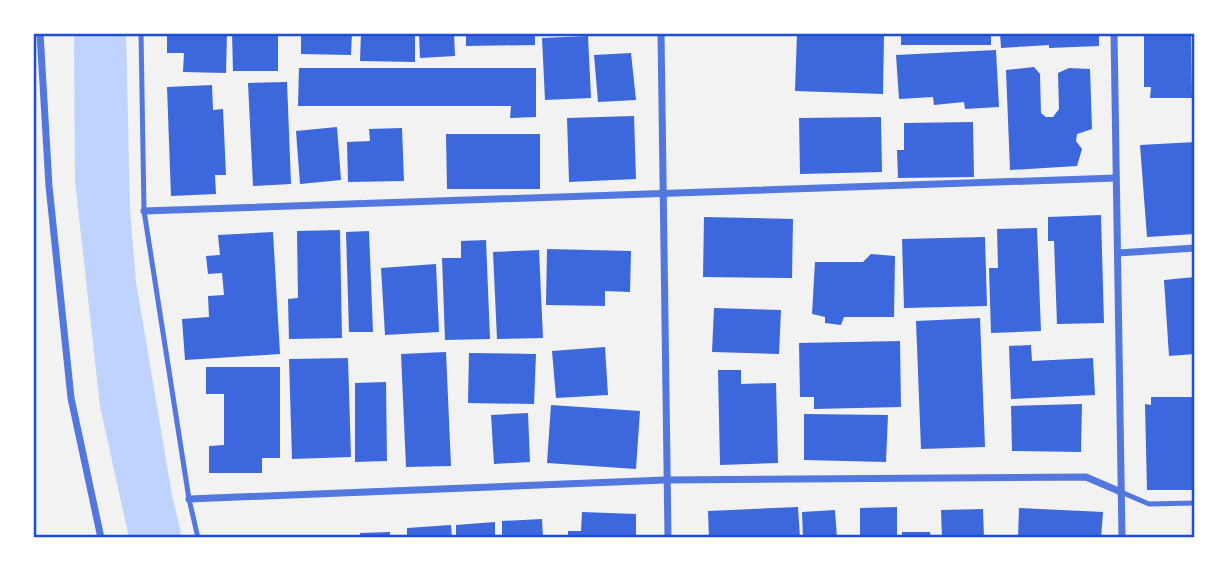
<svg xmlns="http://www.w3.org/2000/svg" width="1228" height="571" font-family="Barlow,sans-serif">
	<style>
		.water { fill: #bfd3fe }
		.building { fill: #3d67dc }
		.lines { fill: none; stroke-linecap: round; stroke-linejoin: round }
		.service { stroke: #5277de; stroke-width: 5 }
		.minor { stroke: #5277de; stroke-width: 7 }
		.neatline { fill: none; stroke: #1d4ed8; stroke-width: 2.5 }
	</style>
	<rect width="100%" height="100%" fill="#f2f2f2"/>
	<path class="water" d="M74,33H126L130,210L136,282L172,495L182,538H129L100,406L75,181Z"/>
	<g class="building">
		<path d="M167,33H227L226,73L183,72L184,53H167Z"/>
		<path d="M232,33H278V71H233Z"/>
		<path d="M301,33H352L351,55L301,54Z"/>
		<path d="M361,33H415V62L360,61Z"/>
		<path d="M419,33H454L455,56L420,58Z"/>
		<path d="M466,33H535V45L466,46Z"/>
		<path d="M797,33L884,35L883,94L795,91Z"/>
		<rect x="901" y="33" width="90" height="12"/>
		<path d="M1000,33H1099V46L1049,48V45L1001,48Z"/>
		<path d="M1144,35H1191L1192,98H1150L1151,87H1144Z"/>
		<path d="M588,36L591,98L545,100L542,38Z"/>
		<path d="M996,50L999,107L965,109L964,102L934,105L933,97L899,99L896,55Z"/>
		<path d="M631,53L636,100L598,102L594,55Z"/>
		<path d="M1034,67L1040,74L1041,113L1046,117H1053L1059,109L1058,73L1069,68L1090,69L1092,129L1077,134L1076,141L1082,149L1077,166L1010,170L1006,70Z"/>
		<path d="M299,68H536V117L510,118L511,106H298Z"/>
		<path d="M287,82L291,184L253,186L248,83Z"/>
		<path d="M212,85L213,110L223,109L226,175H215L216,194L171,196L167,87Z"/>
		<path d="M634,116L636,179L569,182L567,118Z"/>
		<path d="M881,117L882,172L800,174L799,118Z"/>
		<path d="M973,122L974,177L898,178L897,150H904V123Z"/>
		<path d="M337,127L341,180L300,184L296,131Z"/>
		<path d="M402,128L404,181L348,182L347,142L370,141L369,129Z"/>
		<path d="M446,134H540V189H447Z"/>
		<path d="M1195,142V234L1147,237L1140,145Z"/>
		<path d="M1101,215L1104,323L1057,324L1054,241H1048V217Z"/>
		<path d="M704,217L793,219L792,278L703,277Z"/>
		<path d="M1037,228L1041,331L991,333L989,268H998L997,229Z"/>
		<path d="M340,230L342,338L289,339L288,299L298,298L297,231Z"/>
		<path d="M369,231L373,332H349L346,232Z"/>
		<path d="M273,232L280,354L185,360L182,319L209,317L208,296L224,295L222,273L208,274L206,256L220,255L218,235Z"/>
		<path d="M985,237L987,306L904,308L902,239Z"/>
		<path d="M486,240L490,339L445,340L442,258H461V241Z"/>
		<path d="M547,249L631,251L630,292L605,291V306L546,305Z"/>
		<path d="M539,250L543,338L497,339L493,252Z"/>
		<path d="M871,254L895,256L894,317H844L841,325L825,323V317L812,314L815,262H863Z"/>
		<path d="M436,264L439,332L385,335L381,268Z"/>
		<path d="M1195,277V354L1169,356L1164,280Z"/>
		<path d="M714,308L781,310L779,354L712,352Z"/>
		<path d="M980,318L985,447L921,449L916,321Z"/>
		<path d="M900,341L901,407L814,409V397H800L799,343Z"/>
		<path d="M1031,345L1032,361L1093,358L1095,395L1011,399L1009,346Z"/>
		<path d="M605,347L608,395L556,398L552,351Z"/>
		<path d="M446,352L451,466L406,467L401,354Z"/>
		<path d="M469,353L536,354L534,404L468,403Z"/>
		<path d="M348,358L351,457L292,459L289,359Z"/>
		<path d="M206,367H280V458H262V473H209V446L224,445V394H206Z"/>
		<path d="M718,370H741V384L776,383L778,463L720,465Z"/>
		<path d="M386,382L387,461L355,462V383Z"/>
		<path d="M1151,397H1195V490H1147L1145,404L1151,405Z"/>
		<path d="M1082,404L1081,452L1012,451L1011,406Z"/>
		<path d="M551,405L640,411L636,469L547,463Z"/>
		<path d="M528,413L530,462L494,464L491,415Z"/>
		<path d="M804,414L888,415L886,462L804,460Z"/>
		<path d="M798,507L800,538H709L708,511Z"/>
		<path d="M897,507V538H860V508Z"/>
		<path d="M1019,508L1103,512L1101,538H1018Z"/>
		<path d="M983,509L984,538H942L941,510Z"/>
		<path d="M835,510L837,538H803L802,512Z"/>
		<path d="M582,512L636,514V538H568V531H581Z"/>
		<path d="M542,519L543,538H502V521Z"/>
		<path d="M495,522V538H456V525Z"/>
		<path d="M451,525L452,538H407V528Z"/>
		<path d="M390,532V538H360V533Z"/>
		<path d="M902,532H930L931,538H902Z"/>
	</g>
	<g class="lines">
		<g class="service">
			<path d="M141,33L144,211L189,499L198,538"/>
			<path d="M1121,492L1149,504L1195,503"/>
		</g>
		<g class="minor">
			<path d="M40,33L49,186L71,398L101,538"/>
			<path d="M661,33L668,538"/>
			<path d="M1114,33L1122,538"/>
			<path d="M144,211L1116,178"/>
			<path d="M1118,253L1195,248"/>
			<path d="M189,499L665,480L1086,477L1121,492"/>
		</g>
	</g>
	<rect width="1228" height="571" fill="none" stroke="#ffffff" stroke-width="70"/>
	<rect x="35" y="35" width="1158" height="501" class="neatline"/>
</svg>
